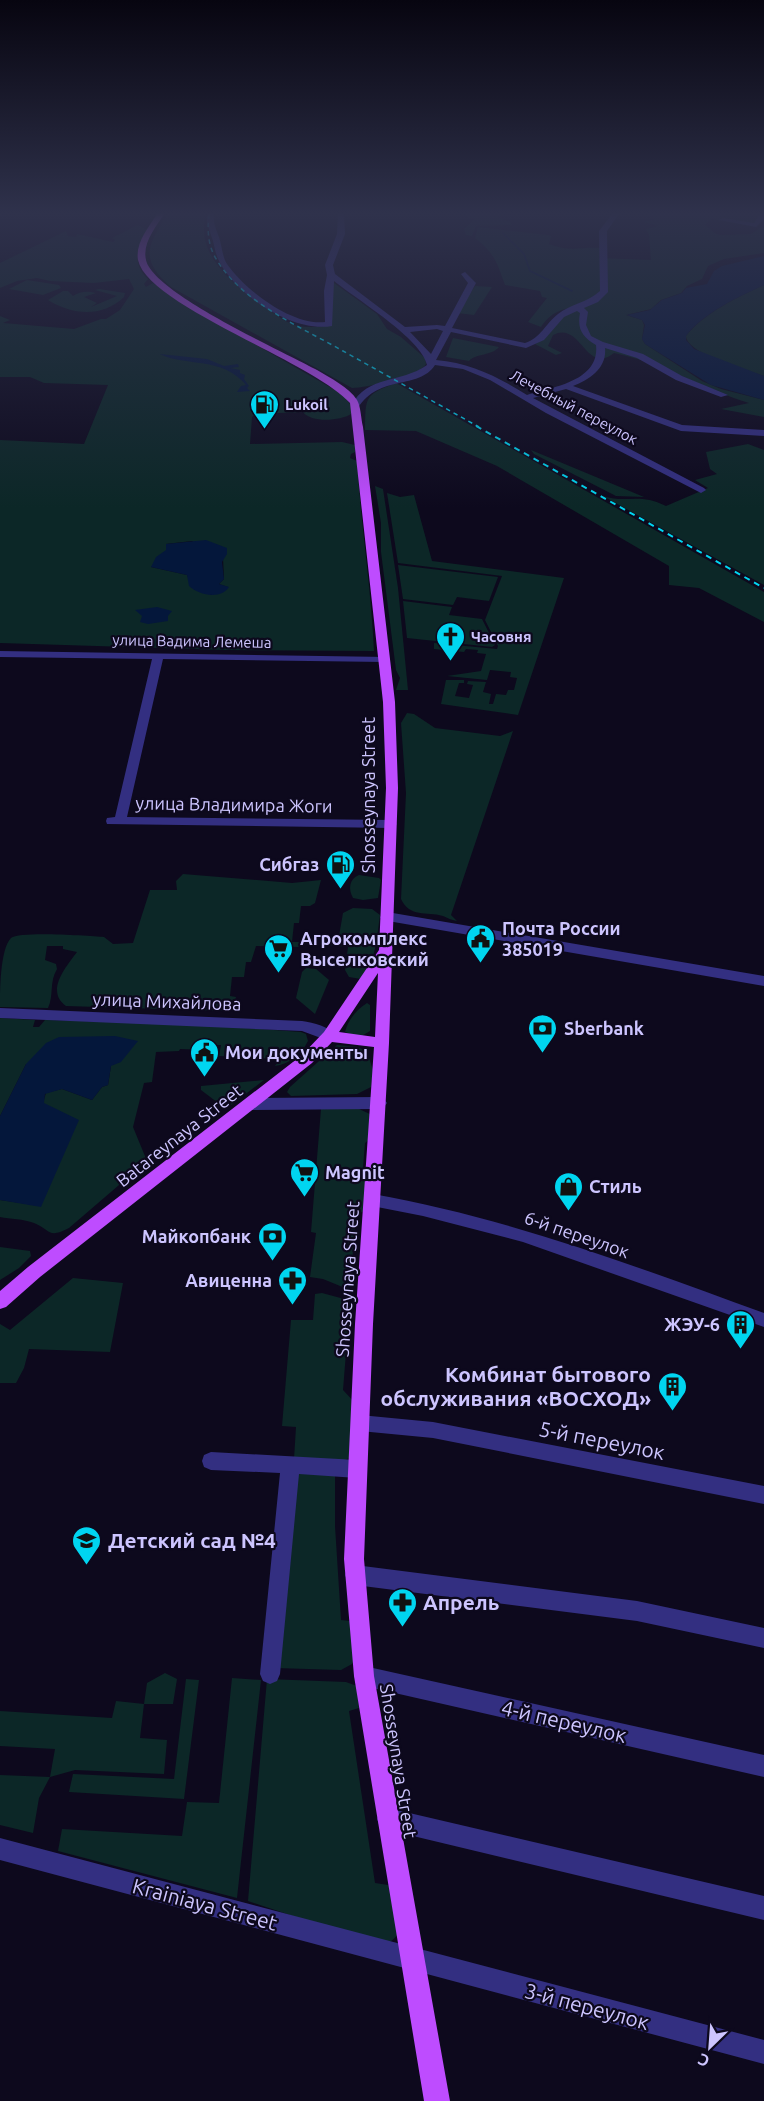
<svg xmlns="http://www.w3.org/2000/svg" width="764" height="2101" font-family="Ubuntu,sans-serif">
	<style>
		.green { fill: #0c2727; fill-rule: evenodd }
		.water { fill: #04173b }
		.lines { fill: none; stroke-linecap: round; stroke-linejoin: round }
		.stream { stroke: #04173b; stroke-width: 1.5 }
		.minor { fill: #332f81; fill-rule: evenodd }
		.major { fill: #be4cff; fill-rule: evenodd }
		.rail-far1 { stroke: #00d5f0; stroke-width: 1.5; stroke-dasharray: 4.5 4; stroke-linecap: butt }
		.rail { stroke: #00d5f0; stroke-width: 2; stroke-dasharray: 6 5; stroke-linecap: butt }
		.labels { text-anchor: middle; dominant-baseline: central; stroke-width: 4.5; stroke-linejoin: round; paint-order: stroke }
		.far-poi-label { font-size: 15px; font-weight: bold; fill: #cdc5ff; stroke: #0d091d; text-anchor: start }
		.far-street-label { font-size: 15px; fill: #cdc5ff; stroke: #0d091d }
		.street-label { font-size: 18px; fill: #cdc5ff; stroke: #0d091d }
		.poi-label { font-size: 18px; font-weight: bold; fill: #cdc5ff; stroke: #0d091d; text-anchor: start }
		.near-poi-label { font-size: 21px; font-weight: bold; fill: #cdc5ff; stroke: #0d091d; text-anchor: start }
		.near-street-label { font-size: 21px; fill: #cdc5ff; stroke: #0d091d }
	</style>
	<rect width="100%" height="100%" fill="#0d091d"/>
	<g class="green">
		<path d="M168,214H206C194,257 237,287 267,308C275,314 285,322 295,325C304,328 317,327 327,326L331,283H334L377,314L387,329L401,337L425,358L426,364C420,376 366,388 352,388L171,287C139,259 147,246 168,214Z"/>
		<path d="M464,214H502L497,217L510,222L512,225L476,226L472,236L466,235L464,229L474,220Z"/>
		<path d="M648,214H764L762,222L756,226L711,219L705,225L716,234L722,235L751,234L764,226V253L724,259L708,266L702,279L687,286L681,293L661,300L651,309L626,315L642,320L644,325L642,339L645,344L702,381L721,389L764,400V417L721,409L749,403C703,389 661,362 614,353C586,376 581,320 553,335L548,346L562,353L556,355L535,344L540,341L558,318L587,306C566,308 553,309 541,327L528,322L547,298L542,297L540,291L505,285C497,262 494,253 475,238L478,227L548,235L551,236L549,244C569,252 580,247 600,248L599,258L651,260L649,235L646,229L658,226L644,222L655,219Z"/>
		<path d="M138,225L147,230C138,248 131,263 148,279L144,284L146,287L153,283L176,299L342,394L351,405V414C340,421 311,423 303,412L256,414L252,417L250,444L342,442L355,445V452L351,454L350,458L357,461C361,525 371,587 374,651L225,650L0,643V440L84,444L108,385L44,383L30,377H0V316L10,320L3,323L74,329L101,319H106L120,310L134,289L129,279L94,283L50,281L37,278L17,281L0,288V263L66,231L68,236L76,237L77,234L113,242L115,240L112,238ZM192,541L223,558L224,579L219,584L228,587L212,595C202,591 190,586 187,575L151,567L166,551V544Z"/>
		<path d="M27,280L59,285L61,288L43,295L9,289Z"/>
		<path d="M764,285V376C747,370 687,354 686,336C704,313 738,297 764,285Z"/>
		<path d="M475,286L492,287L474,315L457,313Z"/>
		<path d="M99,289L125,293L124,297C102,318 72,315 48,300L63,291H68L73,296C81,291 87,291 96,293L84,297L97,303L91,307L117,296L95,290Z"/>
		<path d="M453,338L499,347C492,356 476,353 469,361L446,357Z"/>
		<path d="M396,383L764,592V622L699,588L669,585V566L497,466L416,431L365,430C366,398 363,395 396,383Z"/>
		<path d="M748,444L764,450V585L603,496C628,504 638,492 666,506L708,488L695,480L717,474L710,469L706,452Z"/>
		<path d="M531,450L644,497L616,496L534,454Z"/>
		<path d="M375,486L383,489L398,588L408,690H396L400,678L396,670L381,552V523Z"/>
		<path d="M387,493L400,497L414,495L432,561L564,578L518,715L441,704L446,680H464V683H459L455,696L469,698L473,685L467,684L468,681L486,682L483,692L491,694L489,704H493L496,694L506,695L508,690H514L517,678L510,677L511,672L490,670L487,680L447,676L481,671L486,654L477,653L478,650L466,649L464,652L434,649V643L497,649L498,646L485,620L502,576L398,563Z"/>
		<path d="M398,565L498,577L489,601L457,597L453,605L403,599Z"/>
		<path d="M403,601L452,607L449,615L482,619L495,645L492,647L407,638Z"/>
		<path d="M407,713L414,714L435,728L500,736L513,731L451,915L457,921C451,920 448,918 443,916C426,911 410,918 401,899L406,793L401,723Z"/>
		<path d="M183,874L292,883L321,880L315,903L310,906H301L299,923H294L292,942H300L299,947L256,946L251,962H246L244,977H232L230,996L236,997L233,1009L227,1011L66,1006C45,991 66,967 77,952L63,949V946H47L45,960L56,964L57,969C49,982 54,995 48,1008L0,1007C0,991 0,949 11,938C20,931 89,936 104,937L113,944L133,943L150,890H177L176,881Z"/>
		<path d="M359,875L379,878L381,880L378,898L363,900L353,898C348,889 349,879 359,875Z"/>
		<path d="M353,908L372,909L380,915C377,936 376,963 361,979L349,977L345,970L348,947L326,945L327,937L339,936L343,913Z"/>
		<path d="M306,968L316,969L329,980L315,1014L296,998L302,972Z"/>
		<path d="M367,1003L370,1005V1031L360,1037L345,1032C348,1020 356,1010 367,1003Z"/>
		<path d="M0,1018L35,1020L33,1027H39L45,1020L192,1024L301,1032L306,1034L308,1041C301,1055 289,1064 275,1066L280,1059L219,1056L221,1045H212L210,1050L180,1049L179,1051L156,1052L152,1082L144,1083L133,1127L147,1161L69,1228C48,1239 51,1230 34,1223C24,1219 10,1219 0,1217V1200L41,1206L43,1103L46,1093L62,1089L92,1100L102,1087L108,1085L111,1066L26,1064L0,1116Z"/>
		<path d="M337,1045L358,1047L367,1052L373,1070L371,1087L357,1094L291,1096L287,1092L290,1087Z"/>
		<path d="M264,1080L226,1109L201,1090V1086Z"/>
		<path d="M321,1109H359L372,1115V1137L365,1143L363,1168L369,1174L368,1209L356,1215L350,1286L345,1288L323,1279L310,1277L316,1233L311,1232Z"/>
		<path d="M0,1247L30,1251L31,1256L19,1268L0,1280Z"/>
		<path d="M73,1278L123,1283L110,1352L29,1349L24,1368L16,1383H0V1324L10,1330Z"/>
		<path d="M322,1293L348,1300L350,1303L343,1390L356,1404L350,1458L344,1460L294,1459L296,1427L282,1426L291,1320H313L315,1294Z"/>
		<path d="M294,1468L335,1470V1526L341,1620L350,1621L355,1658L352,1664L341,1670L275,1668Z"/>
		<path d="M165,1673L177,1679L173,1704H144L140,1738L167,1740L164,1774L75,1770L50,1777L39,1798L33,1833L0,1825V1775L50,1777L55,1749L0,1746V1711L112,1718L116,1701L144,1704L147,1683Z"/>
		<path d="M232,1678L261,1680L237,1898L58,1851L62,1829L182,1836L187,1802L219,1803Z"/>
		<path d="M186,1679L199,1680L184,1799L69,1792L73,1774L174,1779Z"/>
		<path d="M267,1679L346,1682L357,1686L359,1708L349,1711L375,1883L388,1885L393,1889L398,1934C392,1942 387,1945 377,1944L248,1901Z"/>
	</g>
	<g class="water">
		<path d="M764,256V285C738,297 703,313 686,336V340L694,349L764,376V400L711,385L645,344L642,339L645,325L642,320L627,315L650,310L662,300L682,293L686,288L707,284L714,271L722,266Z"/>
		<path d="M160,354L207,359L224,366L238,364L239,367L230,368L240,370V373L245,375L244,379L249,386L247,388L250,391L237,392L241,386L246,385C222,356 186,367 160,354Z"/>
		<path d="M206,540L227,548V554L222,562L224,579L219,584L229,587C221,600 198,595 189,586L187,575L151,567L156,557L166,550V544Z"/>
		<path d="M157,607L172,611L168,616V621L148,624L140,622L142,616L135,610Z"/>
		<path d="M115,1036L138,1041L121,1062L111,1066L108,1085L102,1087L92,1100L62,1089L45,1094L44,1103L79,1120L41,1207L0,1200V1116L26,1064L46,1043L59,1037Z"/>
	</g>
	<g class="lines">
		<path class="stream" d="M503,233L524,254L530,271L572,291"/>
		<g class="minor">
			<path d="M207,214H214C213,223 216,229 219,237C222,246 222,256 227,264C245,290 292,326 325,322L324,291L327,275L325,265L337,234L338,214H344L345,234L333,265L335,274L405,327L437,325L445,326L468,283L461,274L465,272L476,283L452,328L525,343C541,338 545,324 558,314C570,304 587,303 600,291L599,231L612,214H619L607,231L608,292L598,302L584,308L588,312L586,325L591,336L603,342L643,354L682,376L728,395L721,397L676,380L637,358L605,348C607,368 590,379 573,386L682,425L764,430V436L681,431L566,389L533,398L704,488L706,490L701,493L546,413L490,380L463,369L435,365C419,390 379,374 358,408H352L351,406C368,374 400,384 427,365C422,339 356,299 334,281L332,326C293,333 238,296 220,263C216,256 215,249 213,241C210,231 206,225 207,214ZM577,311L580,313C577,329 582,337 596,345C600,381 553,387 527,395C498,377 471,363 436,360L451,332L526,348L544,340L564,317ZM437,329L443,331L431,354L410,332Z"/>
			<path d="M760,214H764V219L756,227L719,220L723,218L754,223Z"/>
			<path d="M0,651L388,657V661L384,662L163,659L127,817L391,820L397,824L391,828L107,824L106,821L107,818L115,817L152,659L0,657Z"/>
			<path d="M387,912L764,976V986L382,920L380,917Z"/>
			<path d="M0,1008L302,1021C314,1023 329,1026 336,1036L329,1041L302,1031L0,1018Z"/>
			<path d="M379,1097L384,1099L387,1103L384,1107L379,1109L251,1110L246,1108L243,1104L246,1100L251,1098Z"/>
			<path d="M373,1194C508,1218 635,1266 764,1313V1327L523,1242L423,1216L367,1205L365,1200L367,1195Z"/>
			<path d="M360,1415L433,1422L764,1486V1504L433,1438L360,1431L353,1429L351,1423L353,1417Z"/>
			<path d="M211,1452L357,1460L364,1463L367,1469L364,1475L357,1478L299,1474L280,1674L277,1681L270,1684L263,1681L260,1674L280,1473L211,1470L204,1467L202,1461L204,1455Z"/>
			<path d="M355,1565L637,1601L764,1628V1648L637,1621L355,1585L348,1582L345,1575L348,1568Z"/>
			<path d="M364,1666L764,1755V1777L364,1686L357,1683L354,1676L357,1669Z"/>
			<path d="M388,1808L764,1896V1920L388,1830L380,1827L377,1819L380,1811Z"/>
			<path d="M0,1838L764,2040V2064L0,1860Z"/>
		</g>
		<path class="major" d="M157,214H164C156,227 142,243 146,260C153,293 284,352 317,370C330,378 349,387 357,400C361,407 361,419 363,427L395,702L398,788L389,1043L373,1324L364,1559L374,1676L450,2101H424L354,1676L344,1559L355,1324L374,1047L332,1042L312,1063L40,1277L6,1307L0,1309V1291L28,1267L302,1055L324,1032L379,950L386,788L383,702L350,403C312,361 148,306 138,260C135,243 149,227 157,214ZM378,973L375,1037L339,1032Z"/>
		<path class="rail-far1" d="M209,214C207,232 208,247 218,262C245,304 301,327 343,351C388,376 434,402 479,427"/>
		<path class="rail" d="M476,426L764,588"/>
	</g>
	<linearGradient id="sky" x2="0" y2="1"><stop stop-color="#070510"/><stop offset="0.42" stop-color="#2f324c"/><stop offset="1" stop-color="#2f324c" stop-opacity="0"/></linearGradient>
	<rect width="764" height="508" fill="url(#sky)"/>
	<defs>
		<symbol id="fuel-pin" viewBox="-11 -11 22 30"><path d="M0 17L-7.5 6A9.5 9.5 0 1 1 7.5 6Z" fill="#00d5f0" stroke="#0d091d"/><path d="M-5.5-6h7V0h2V4h1.3V-2.5L3-4.5l.8-.8L6-3V5H2.5V1h-1V6h-7ZM-4.2-4.7v3.2H.2V-4.7Z" fill="#111"/></symbol>
		<symbol id="church-pin" viewBox="-11 -11 22 30"><path d="M0 17L-7.5 6A9.5 9.5 0 1 1 7.5 6Z" fill="#00d5f0" stroke="#0d091d"/><path d="M-1.2-6h2.4v3.5h3.3v2.4h-3.3V6h-2.4V-.1h-3.3v-2.4h3.3Z" fill="#111"/></symbol>
		<symbol id="civic-pin" viewBox="-11 -11 22 30"><path d="M0 17L-7.5 6A9.5 9.5 0 1 1 7.5 6Z" fill="#00d5f0" stroke="#0d091d"/><path d="M-.6-6.5H3V-4.5H.6V-3L4-1V1h2V6H-6V1h2V-1L-.6-3ZM-1.2 2.5V6h2.4V2.5Z" fill="#111"/></symbol>
		<symbol id="supermarket-pin" viewBox="-11 -11 22 30"><path d="M0 17L-7.5 6A9.5 9.5 0 1 1 7.5 6Z" fill="#00d5f0" stroke="#0d091d"/><path d="M-6-5.5h2.5l.6 2H6L4.5 2H-2.5L-4.4-4H-6ZM-1.5 3.2a1.3 1.3 0 1 0 .1 0ZM3 3.2a1.3 1.3 0 1 0 .1 0Z" fill="#111"/></symbol>
		<symbol id="bank-pin" viewBox="-11 -11 22 30"><path d="M0 17L-7.5 6A9.5 9.5 0 1 1 7.5 6Z" fill="#00d5f0" stroke="#0d091d"/><path d="M-6-4H6V4H-6ZM0-2.3a2.3 2.3 0 1 0 0 4.6a2.3 2.3 0 1 0 0-4.6Z" fill="#111"/></symbol>
		<symbol id="shop-pin" viewBox="-11 -11 22 30"><path d="M0 17L-7.5 6A9.5 9.5 0 1 1 7.5 6Z" fill="#00d5f0" stroke="#0d091d"/><path d="M-5-2.5h2.3a2.7 3.5 0 0 1 5.4 0H5L5.5 6h-11ZM-1.5-2.5h3a1.5 2.3 0 0 0-3 0Z" fill="#111"/></symbol>
		<symbol id="pharmacy-pin" viewBox="-11 -11 22 30"><path d="M0 17L-7.5 6A9.5 9.5 0 1 1 7.5 6Z" fill="#00d5f0" stroke="#0d091d"/><path d="M-2-6h4v4h4v4h-4v4h-4v-4h-4v-4h4Z" fill="#111"/></symbol>
		<symbol id="building-pin" viewBox="-11 -11 22 30"><path d="M0 17L-7.5 6A9.5 9.5 0 1 1 7.5 6Z" fill="#00d5f0" stroke="#0d091d"/><path d="M-4-6H4V6H1V3H-1V6H-4ZM-2.5-4.3h1.7v1.8h-1.7ZM.8-4.3h1.7v1.8H.8ZM-2.5-1h1.7V.8h-1.7ZM.8-1h1.7V.8H.8Z" fill="#111"/></symbol>
		<symbol id="school-pin" viewBox="-11 -11 22 30"><path d="M0 17L-7.5 6A9.5 9.5 0 1 1 7.5 6Z" fill="#00d5f0" stroke="#0d091d"/><path d="M0-5L7-2L0 1L-7-2ZM-4 1L0 2.5L4 1V4Q0 6-4 4Z" fill="#111"/></symbol>
	</defs>
	<g fill-rule="evenodd">
		<use href="#fuel-pin" x="248" y="388" width="33" height="45"/>
		<use href="#church-pin" x="434" y="620" width="33" height="45"/>
		<use href="#fuel-pin" x="324" y="848" width="33" height="45"/>
		<use href="#civic-pin" x="464" y="922" width="33" height="45"/>
		<use href="#supermarket-pin" x="262" y="932" width="33" height="45"/>
		<use href="#bank-pin" x="526" y="1012" width="33" height="45"/>
		<use href="#civic-pin" x="188" y="1036" width="33" height="45"/>
		<use href="#supermarket-pin" x="288" y="1156" width="33" height="45"/>
		<use href="#shop-pin" x="552" y="1170" width="33" height="45"/>
		<use href="#bank-pin" x="256" y="1220" width="33" height="45"/>
		<use href="#pharmacy-pin" x="276" y="1264" width="33" height="45"/>
		<use href="#building-pin" x="724" y="1308" width="33" height="45"/>
		<use href="#building-pin" x="656" y="1370" width="33" height="45"/>
		<use href="#school-pin" x="70" y="1524" width="33" height="45"/>
		<use href="#pharmacy-pin" x="386" y="1586" width="33" height="45"/>
	</g>
	<g class="labels">
		<g class="far-poi-label">
			<text x="285" y="404">Lukoil</text>
			<text x="471" y="636">Часовня</text>
		</g>
		<g class="far-street-label">
			<text transform="translate(574 407) rotate(28)">Лечебный переулок</text>
			<text transform="translate(192 641) rotate(1)">улица Вадима Лемеша</text>
		</g>
		<g class="street-label">
			<text transform="translate(368 795) rotate(-90)">Shosseynaya Street</text>
			<text transform="translate(234 804) rotate(1)">улица Владимира Жоги</text>
			<text transform="translate(167 1001) rotate(2)">улица Михайлова</text>
			<text transform="translate(179 1135) rotate(-38)">Batareynaya Street</text>
			<text transform="translate(577 1234) rotate(19)">6-й переулок</text>
			<text transform="translate(347 1279) rotate(-86)">Shosseynaya Street</text>
			<text transform="translate(399 1761) rotate(81)">Shosseynaya Street</text>
		</g>
		<g class="poi-label">
			<text x="319" y="864" text-anchor="end">Сибгаз</text>
			<text x="502" y="928">Почта России<tspan x="502" dy="21">385019</tspan></text>
			<text x="300" y="938">Агрокомплекс<tspan x="300" dy="21">Выселковский</tspan></text>
			<text x="564" y="1028">Sberbank</text>
			<text x="225" y="1052">Мои документы</text>
			<text x="325" y="1172">Magnit</text>
			<text x="589" y="1186">Стиль</text>
			<text x="251" y="1236" text-anchor="end">Майкопбанк</text>
			<text x="272" y="1280" text-anchor="end">Авиценна</text>
			<text x="720" y="1324" text-anchor="end">ЖЭУ-6</text>
		</g>
		<g class="near-poi-label">
			<text x="651" y="1374" text-anchor="end">Комбинат бытового<tspan x="651" dy="24">обслуживания «ВОСХОД»</tspan></text>
			<text x="108" y="1540">Детский сад №4</text>
			<text x="423" y="1602">Апрель</text>
		</g>
		<g class="near-street-label">
			<text transform="translate(602 1440) rotate(11)">5-й переулок</text>
			<text transform="translate(564 1721) rotate(13)">4-й переулок</text>
			<text transform="translate(205 1904) rotate(15)">Krainiaya Street</text>
			<text transform="translate(587 2006) rotate(15)">3-й переулок</text>
		</g>
	</g>
	<g transform="translate(710 2047) rotate(205)" stroke="#0d091d" stroke-width="4.5" paint-order="stroke">
	<path d="M0-4.5L10 22L0 15L-10 22Z" fill="#cdc5ff"/>
	<text y="-9" font-size="16" font-weight="bold" text-anchor="middle" fill="#cdc5ff">С</text>
	</g>
</svg>
